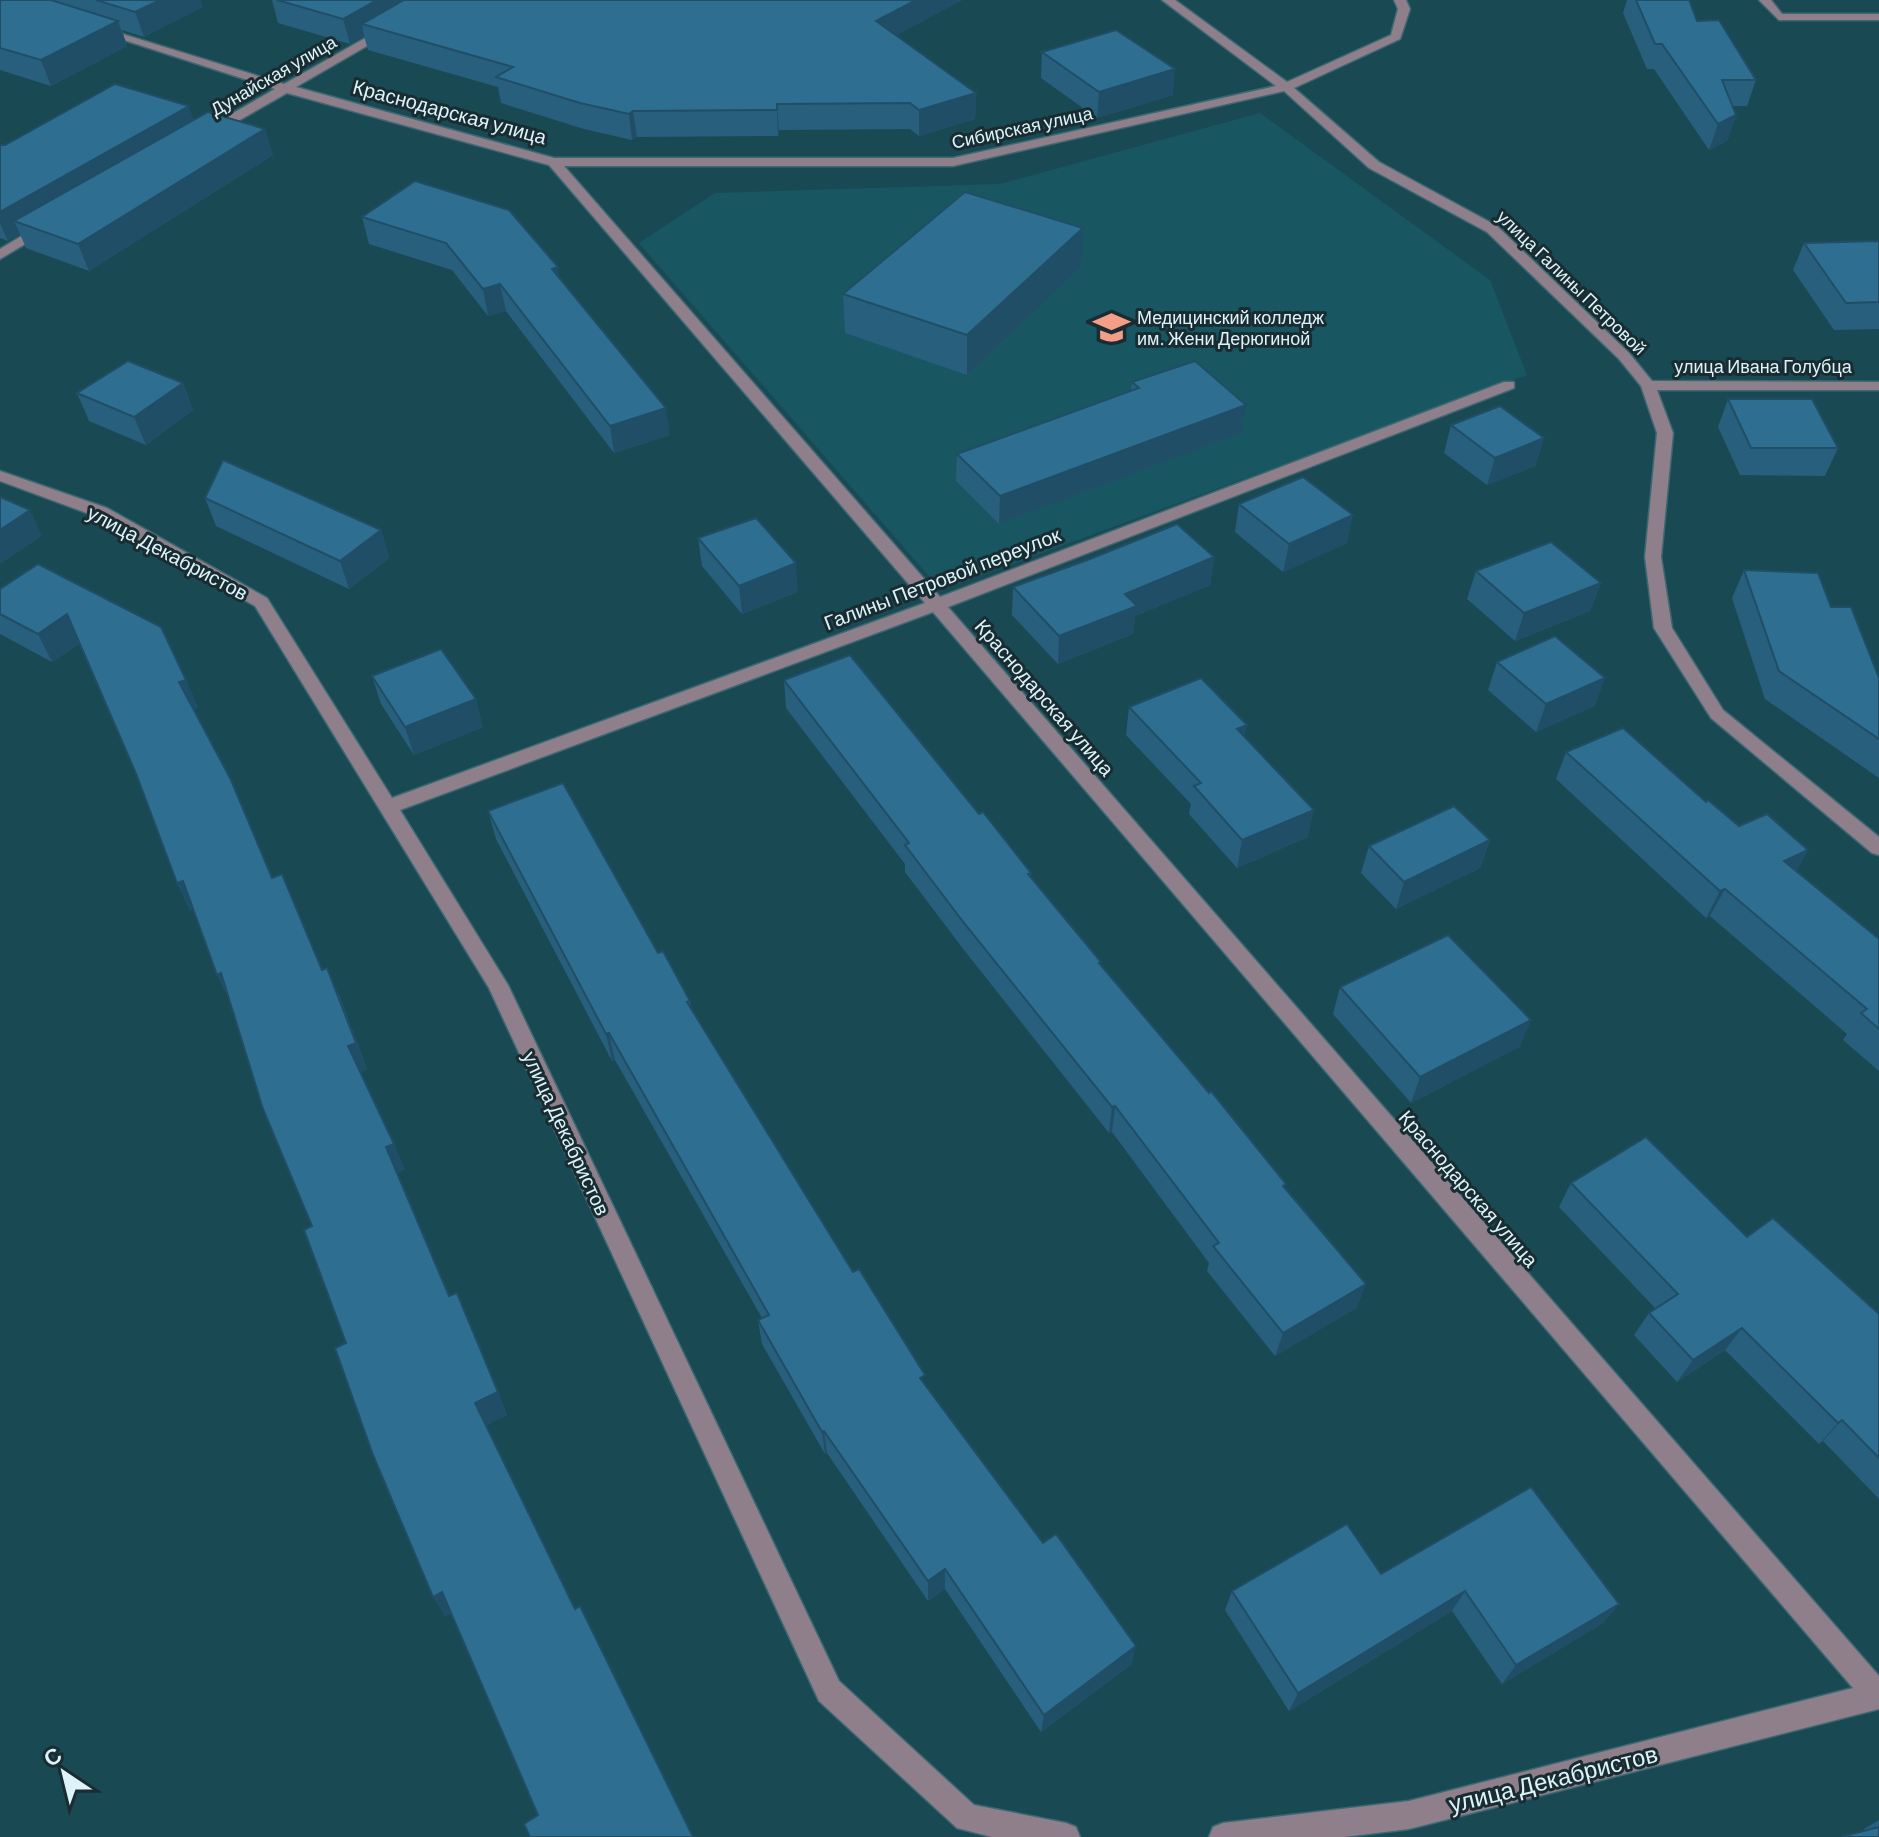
<svg xmlns="http://www.w3.org/2000/svg" width="1879" height="1837" font-family="Barlow,sans-serif">
	<style>
		.built { fill: #185662 }
		.lines { fill: none; stroke-linecap: round; stroke-linejoin: round }
		.minor-casing { stroke: #3c6872; stroke-width: 3 }
		.minor { fill: #8e7f8a; fill-rule: evenodd }
		.wall { fill: #285f7d }
		.shaded-wall { fill: #204e66 }
		.building { fill: #2e6f91; stroke: #204e66; stroke-width: 2 }
		.labels { text-anchor: middle; dominant-baseline: central; stroke-width: 6; stroke-linejoin: round; paint-order: stroke }
		.far-street-label { font-size: 18px; fill: #dbf3f9; stroke: #192c31 }
		.far-poi-label { font-size: 18px; fill: #dbf3f9; stroke: #192c31; text-anchor: start }
		.street-label { font-size: 20px; fill: #dbf3f9; stroke: #192c31 }
		.near-street-label { font-size: 24px; fill: #dbf3f9; stroke: #192c31 }
	</style>
	<rect width="100%" height="100%" fill="#194a54"/>
	<path class="built" d="M1260,113L1490,280L1527,375L941,590L639,243L715,193L1000,184Z"/>
	<g class="lines">
		<defs>
			<g id="minor">
				<path d="M1162,0H1175L1287,82L1391,35L1398,9L1394,0H1406L1410,9L1400,39L1294,88L1379,162L1497,226L1629,353L1652,381L1879,382V390H1657L1673,433L1661,557L1672,628L1723,710L1879,837V855L1872,853L1711,718L1654,628L1645,557L1657,433L1641,386L1619,359L1487,232L1369,168L1284,91L953,166H564L940,597L1504,382H1514V388L948,607L1879,1676V1709L1409,1829L1344,1837H1209L1213,1827L1223,1823L1409,1801L1853,1688L933,612L400,810L508,985L839,1681L974,1805L1066,1823L1076,1827L1080,1837H992L957,1828L819,1701L489,988L255,606L95,516L0,481V471L107,508L267,598L392,798L925,603L549,165L287,93L215,134H207V128L275,89L93,30L103,28L284,84L383,28H391V32L296,87L554,158H953L1276,86Z"/>
				<path d="M1759,0H1771L1782,14H1879V20H1779Z"/>
				<path d="M40,225L52,228L0,259V249Z"/>
			</g>
		</defs>
		<use href="#minor" class="minor-casing"/>
		<use href="#minor" class="minor"/>
	</g>
	<g class="wall">
		<path d="M0,0H200L202,7L144,37L122,30L127,46L51,86L0,70Z"/>
		<path d="M272,0H962L896,35L976,93L975,119L919,136L910,129L779,130L778,136L637,137L632,140L584,129L501,103L498,87L368,50L364,36L350,44L278,23Z"/>
		<path d="M1627,0H1689L1697,21L1756,80L1747,106H1732L1736,115L1727,141L1709,150L1654,69H1647L1623,13Z"/>
		<path d="M1042,52L1173,95L1097,118L1041,78Z"/>
		<path d="M193,120L273,155L89,271L26,248L20,234L8,241L0,238V145H5Z"/>
		<path d="M362,217L561,278L670,435L614,453L506,311L488,316L452,270L369,244Z"/>
		<path d="M1083,228L1081,267L967,375L845,333L843,294Z"/>
		<path d="M1879,241V329L1834,330L1793,270L1804,243Z"/>
		<path d="M1132,382L1241,433L999,524L956,481L957,454L1131,391Z"/>
		<path d="M183,383L193,410L146,445L89,421L77,393Z"/>
		<path d="M1728,399L1838,448L1825,476L1740,475L1718,427Z"/>
		<path d="M1451,425L1544,438L1535,466L1487,485L1444,453Z"/>
		<path d="M205,498L381,530L389,558L349,589L216,526Z"/>
		<path d="M1239,504L1347,543L1283,572L1235,532Z"/>
		<path d="M698,538L798,592L742,614L702,566Z"/>
		<path d="M1214,557L1210,585L1135,616L1133,634L1058,664L1012,615L1013,587Z"/>
		<path d="M1744,570L1831,607L1879,678V778L1765,699L1732,598Z"/>
		<path d="M1476,571L1601,583L1590,611L1515,641L1467,599Z"/>
		<path d="M0,589L186,680L198,708L193,709L272,878L322,970L339,995L367,1069L360,1072L405,1169L397,1173L450,1296L467,1316L507,1415L485,1425L538,1815L451,1613L445,1616L346,1343L312,1226L229,998L217,975L193,909L190,910L177,883L137,776L80,643L52,662L0,634Z"/>
		<path d="M1497,662L1605,678L1594,706L1536,732L1488,690Z"/>
		<path d="M372,676L483,727L414,755L381,704Z"/>
		<path d="M784,680L979,814L1031,873V878L1101,966L1366,1284L1356,1308L1275,1356L1207,1271L1209,1263L1112,1132L1109,1133L964,950L905,872V864L786,708Z"/>
		<path d="M1129,707L1245,737L1308,837L1237,868L1189,814L1191,804L1126,735Z"/>
		<path d="M1566,752L1706,802L1739,826L1808,850L1796,871L1879,939V1071L1843,1040L1847,1034L1710,916L1706,918L1556,779Z"/>
		<path d="M488,811L658,953L690,1001L691,1010L853,1272L925,1386L1132,1664L1041,1732L945,1589L928,1601L827,1453L825,1454L762,1344L758,1320L762,1318L615,1060L612,1061L496,839Z"/>
		<path d="M1490,840L1480,868L1396,909L1361,873L1369,846Z"/>
		<path d="M1340,987L1531,1020L1519,1047L1411,1103L1333,1014Z"/>
		<path d="M1571,1183L1747,1237L1879,1314V1499L1823,1441L1819,1444L1725,1350L1677,1382L1634,1335L1649,1313L1656,1309L1559,1207Z"/>
		<path d="M1381,1574L1619,1604L1603,1623L1502,1684L1452,1611L1289,1711L1225,1610L1232,1591Z"/>
		<path d="M1879,1820V1837L1865,1831L1864,1829Z"/>
	</g>
	<g class="shaded-wall">
		<path d="M160,0H200L202,7L144,37L135,12Z"/>
		<path d="M377,0H426L362,24L364,36L350,44L343,19Z"/>
		<path d="M916,0H962L877,46L876,21Z"/>
		<path d="M118,21L127,46L51,86L41,60Z"/>
		<path d="M1175,69L1173,95L1097,118L1099,92Z"/>
		<path d="M976,93L975,119L919,136V110Z"/>
		<path d="M777,104L779,130L778,136L777,110Z"/>
		<path d="M189,106L197,132L14,221L20,234L8,241L0,223V212Z"/>
		<path d="M633,111L637,137L632,140L629,114Z"/>
		<path d="M1736,115L1727,141L1709,150L1718,124Z"/>
		<path d="M265,129L273,155L89,271L78,244Z"/>
		<path d="M1083,228L1081,267L967,375V335Z"/>
		<path d="M558,267L563,294L552,269Z"/>
		<path d="M500,284L506,311L488,316L483,289Z"/>
		<path d="M183,383L193,410L146,445L134,417Z"/>
		<path d="M1246,405L1241,433L999,524L1000,496Z"/>
		<path d="M666,408L670,435L614,453L610,426Z"/>
		<path d="M1544,438L1535,466L1487,485L1495,458Z"/>
		<path d="M30,510L42,536L0,564V530Z"/>
		<path d="M1353,515L1347,543L1283,572L1289,544Z"/>
		<path d="M381,530L389,558L349,589L340,561Z"/>
		<path d="M1214,557L1210,585L1135,616L1133,634L1058,664L1059,636L1125,594Z"/>
		<path d="M796,563L798,592L742,614L739,586Z"/>
		<path d="M1601,583L1590,611L1515,641L1524,613Z"/>
		<path d="M67,614L81,642L52,662L38,634Z"/>
		<path d="M1605,678L1594,706L1536,732L1546,704Z"/>
		<path d="M186,680L198,708L191,710L179,682Z"/>
		<path d="M476,699L483,727L414,755L405,727Z"/>
		<path d="M1247,725L1242,753L1237,729Z"/>
		<path d="M1314,810L1308,837L1237,868L1242,840Z"/>
		<path d="M1490,840L1480,868L1396,909L1404,882Z"/>
		<path d="M1808,850L1793,877L1784,861Z"/>
		<path d="M183,881L197,908L190,910L177,883Z"/>
		<path d="M1725,889L1710,916L1706,918L1720,891Z"/>
		<path d="M327,968L367,1069L359,1072L348,1046Z"/>
		<path d="M221,973L231,1001L217,975Z"/>
		<path d="M1531,1020L1519,1047L1411,1103L1420,1077Z"/>
		<path d="M609,1033L615,1060L612,1061L606,1034Z"/>
		<path d="M1115,1106L1112,1132L1109,1133L1112,1107Z"/>
		<path d="M394,1144L405,1169L397,1173L386,1147Z"/>
		<path d="M1366,1284L1356,1308L1275,1356L1283,1333Z"/>
		<path d="M467,1316L507,1415L485,1426L475,1403Z"/>
		<path d="M1742,1328L1725,1350L1677,1382L1693,1360Z"/>
		<path d="M1842,1420L1823,1441L1819,1444L1838,1423Z"/>
		<path d="M824,1431L827,1453L825,1454L822,1432Z"/>
		<path d="M945,1569V1589L928,1601V1581Z"/>
		<path d="M1465,1591L1452,1611L1289,1711L1298,1693Z"/>
		<path d="M442,1592L453,1611L445,1616L433,1597Z"/>
		<path d="M1619,1604L1603,1623L1502,1684L1516,1665Z"/>
		<path d="M1136,1646L1132,1664L1041,1732L1044,1715Z"/>
	</g>
	<g class="building">
		<path d="M0,0H51L118,21L41,60L0,48Z"/>
		<path d="M96,0H160L135,12Z"/>
		<path d="M277,0H377L343,19Z"/>
		<path d="M404,0H916L876,21L976,93L919,110L910,103L777,104V110L633,111L629,114L580,103L496,77L513,67L362,24Z"/>
		<path d="M1636,0H1689L1697,21L1719,20L1756,80H1722L1736,115L1718,124L1662,44H1655Z"/>
		<path d="M1116,30L1175,69L1099,92L1042,52Z"/>
		<path d="M115,84L189,106L0,212V145H5Z"/>
		<path d="M208,112L265,129L78,244L14,221Z"/>
		<path d="M415,181L509,210L558,267L552,269L666,408L610,426L500,284L483,289L446,243L362,217Z"/>
		<path d="M965,192L1083,228L967,335L843,294Z"/>
		<path d="M1879,241V302L1846,303L1804,243Z"/>
		<path d="M128,361L183,383L134,417L77,393Z"/>
		<path d="M1195,361L1246,405L1000,496L957,454L1139,388L1132,382Z"/>
		<path d="M1728,399H1812L1838,448H1751Z"/>
		<path d="M1500,406L1544,438L1495,458L1451,425Z"/>
		<path d="M223,460L381,530L340,561L205,498Z"/>
		<path d="M1303,477L1353,515L1289,544L1239,504Z"/>
		<path d="M0,497L30,510L0,530Z"/>
		<path d="M756,518L796,563L739,586L698,538Z"/>
		<path d="M1177,524L1214,557L1125,594L1137,606L1059,636L1013,587L1090,559Z"/>
		<path d="M1551,542L1601,583L1524,613L1476,571Z"/>
		<path d="M38,564L161,627L186,680L179,682L231,780L272,878L282,874L322,970L327,968L356,1043L348,1046L394,1144L386,1147L449,1296L457,1293L498,1392L475,1403L575,1609L580,1606L693,1837H530L524,1824L538,1815L442,1592L433,1597L373,1455L335,1348L346,1343L304,1230L312,1226L263,1109L221,973L217,975L183,881L177,883L137,776L67,614L38,634L0,614V589Z"/>
		<path d="M1744,570L1818,573L1831,607H1851L1879,678V739L1779,671Z"/>
		<path d="M1555,636L1605,678L1546,704L1497,662Z"/>
		<path d="M441,649L476,699L405,727L372,676Z"/>
		<path d="M850,655L979,814L983,812L1031,873L1028,874L1101,962L1099,963L1209,1093L1211,1091L1286,1184L1283,1186L1366,1284L1283,1333L1213,1246L1219,1243L1115,1106L1112,1107L964,923L905,845L909,843L784,680Z"/>
		<path d="M1201,678L1247,725L1237,729L1314,810L1242,840L1194,786L1201,783L1129,707Z"/>
		<path d="M1623,728L1706,802L1708,800L1739,826L1767,814L1808,850L1784,861L1879,939V1029L1861,1013L1867,1009L1725,889L1720,891L1566,752Z"/>
		<path d="M563,783L658,953L663,951L690,1001L687,1002L853,1272L859,1269L925,1375L920,1378L1043,1543L1056,1534L1136,1646L1044,1715L945,1569L928,1581L824,1431L822,1432L758,1320L769,1315L609,1033L606,1034L488,811Z"/>
		<path d="M1454,806L1490,840L1404,882L1369,846Z"/>
		<path d="M1448,935L1531,1020L1420,1077L1340,987Z"/>
		<path d="M1646,1137L1747,1237L1773,1218L1879,1314V1458L1842,1420L1838,1423L1742,1328L1693,1360L1649,1313L1678,1294L1571,1183Z"/>
		<path d="M1531,1487L1619,1604L1516,1665L1465,1591L1298,1693L1232,1591L1347,1524L1381,1574Z"/>
		<path d="M1879,1827V1837H1841Z"/>
	</g>
	<defs>
		<symbol id="university-bare" viewBox="-9 -9 18 18"><path d="M0-5L7-2L0 1L-7-2ZM-4 1L0 2.5L4 1V4Q0 6-4 4Z" fill="#f49e88" stroke="#192c31" stroke-width="2.5" paint-order="stroke"/></symbol>
	</defs>
	<g fill-rule="evenodd">
		<use href="#university-bare" x="1086" y="302" width="51" height="51"/>
	</g>
	<g class="labels">
		<g class="far-street-label">
			<text transform="translate(273 75) rotate(-30)">Дунайская улица</text>
			<text transform="translate(1022 127) rotate(-12)">Сибирская улица</text>
			<text transform="translate(1572 282) rotate(44)">улица Галины Петровой</text>
			<text x="1763" y="366">улица Ивана Голубца</text>
		</g>
		<g class="far-poi-label">
			<text x="1137" y="317">Медицинский колледж<tspan x="1137" dy="21">им. Жени Дерюгиной</tspan></text>
		</g>
		<g class="street-label">
			<text transform="translate(450 111) rotate(15)">Краснодарская улица</text>
			<text transform="translate(168 552) rotate(28)">улица Декабристов</text>
			<text transform="translate(942 578) rotate(-21)">Галины Петровой переулок</text>
			<text transform="translate(1045 697) rotate(49)">Краснодарская улица</text>
			<text transform="translate(567 1133) rotate(65)">улица Декабристов</text>
			<text transform="translate(1469 1188) rotate(49)">Краснодарская улица</text>
		</g>
		<g class="near-street-label">
			<text transform="translate(1553 1778) rotate(-14)">улица Декабристов</text>
		</g>
	</g>
	<g transform="translate(64 1773) rotate(325)" stroke="#192c31" stroke-width="6" paint-order="stroke">
	<path d="M0-6L14 30L0 20L-14 30Z" fill="#dbf3f9"/>
	<text y="-12" font-size="22" font-weight="bold" text-anchor="middle" fill="#dbf3f9">С</text>
	</g>
</svg>
